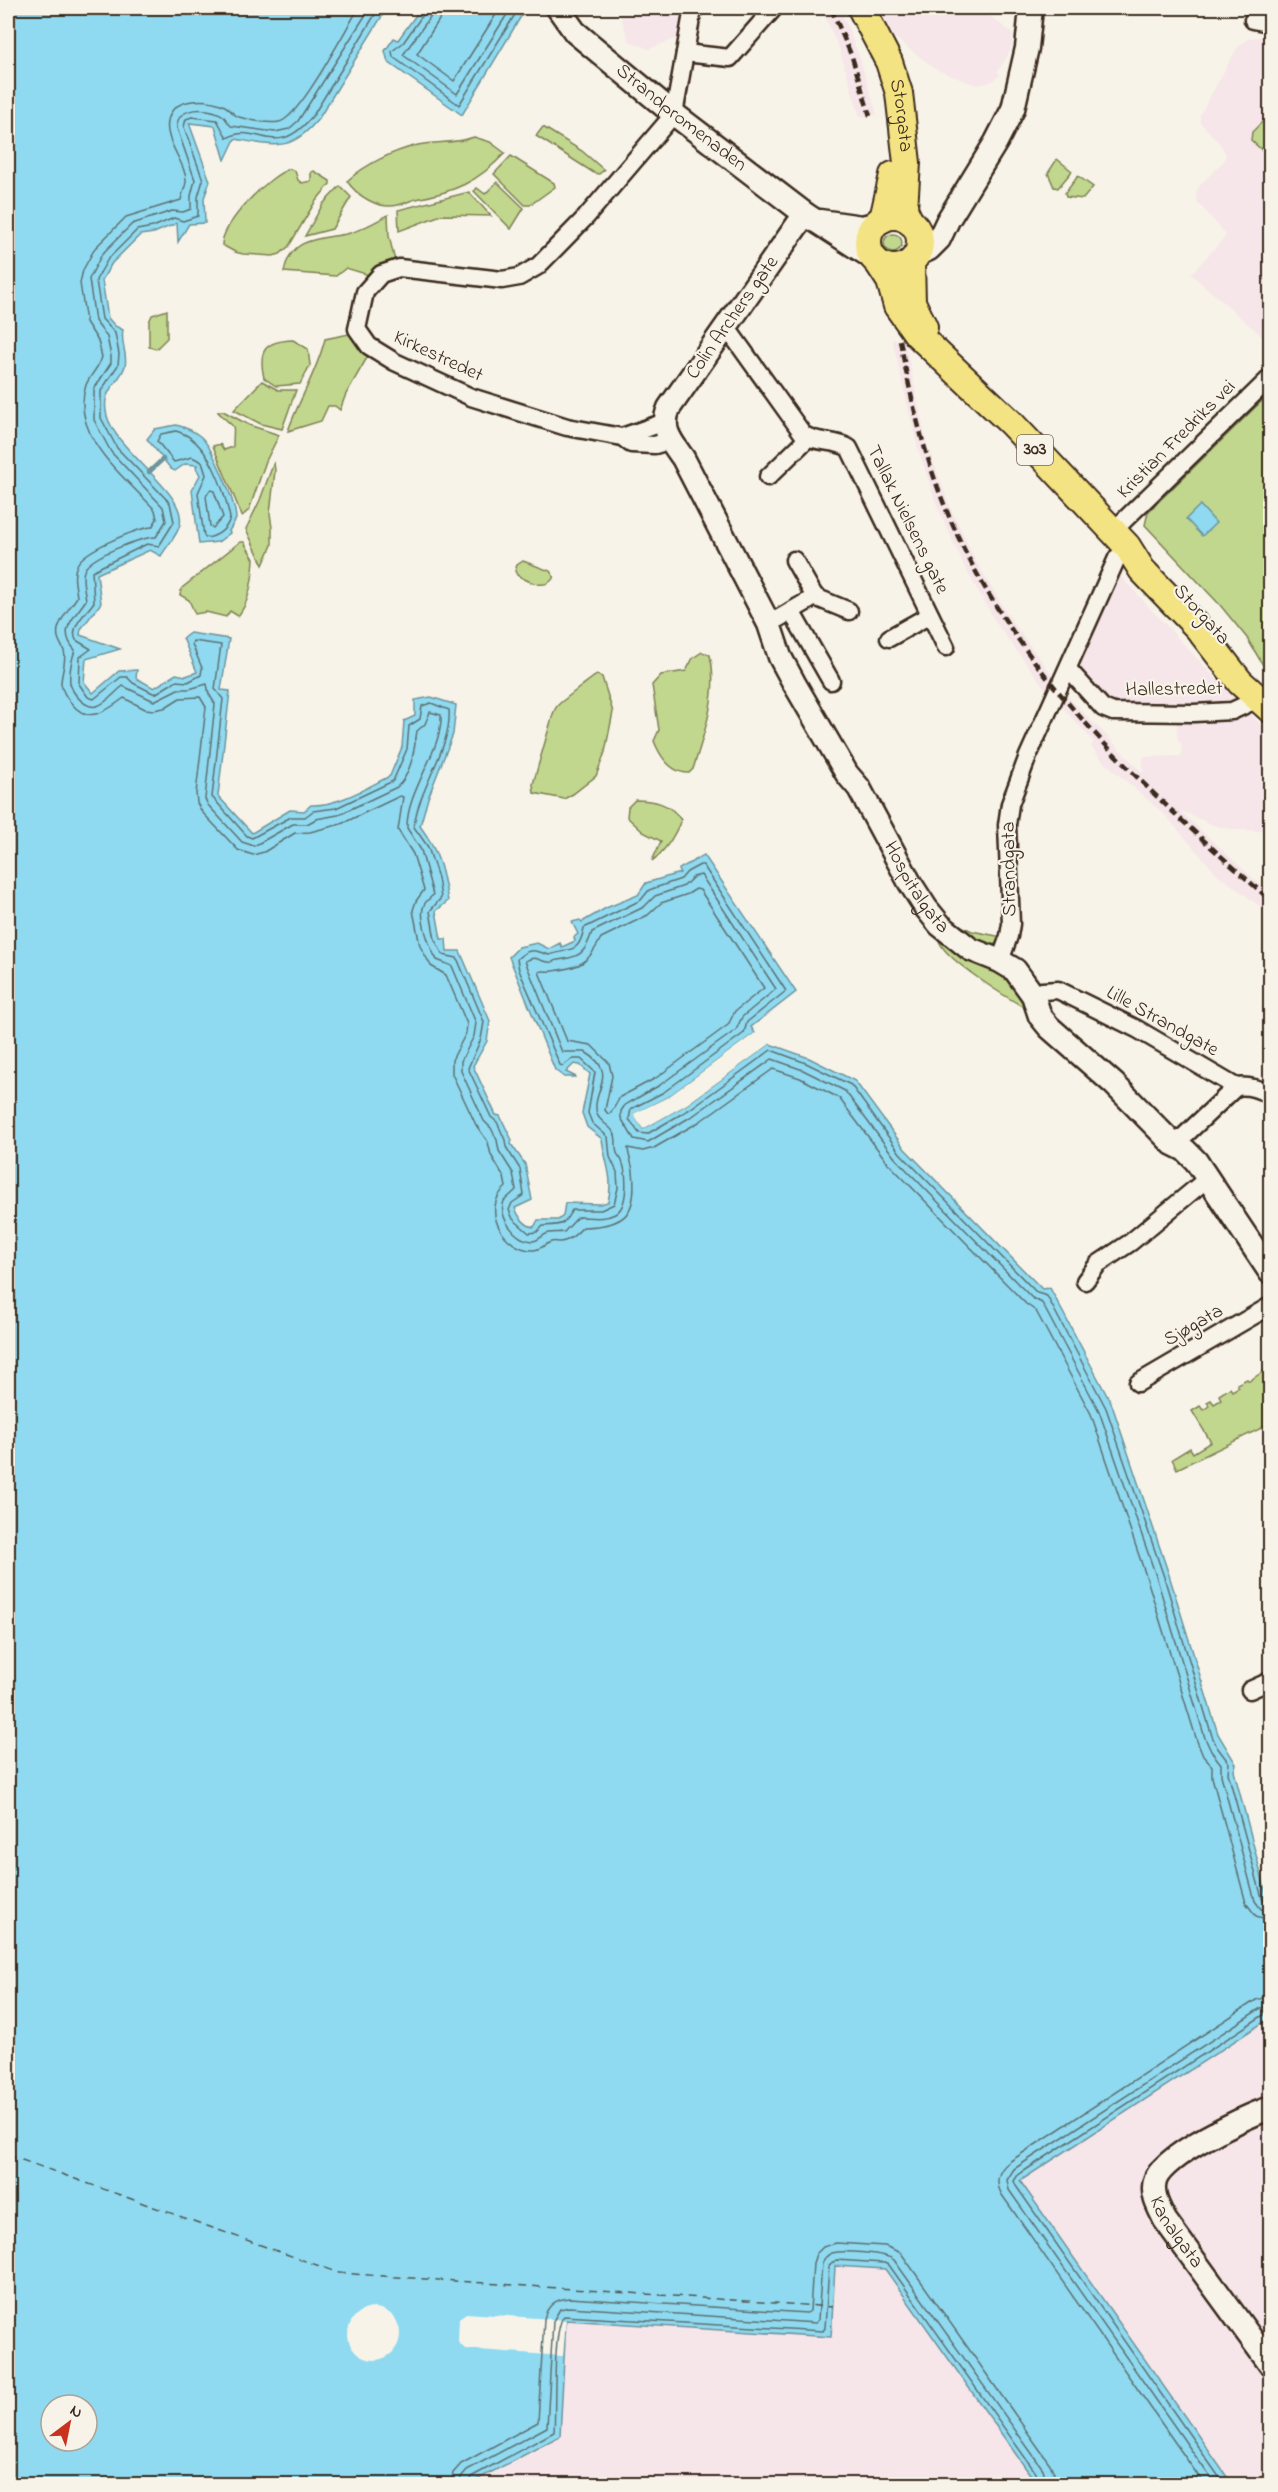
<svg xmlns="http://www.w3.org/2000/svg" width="1278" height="2492" font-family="'Indie Flower',sans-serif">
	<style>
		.built { fill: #f6e5e9 }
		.green { fill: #c1d78d; stroke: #7e8056; stroke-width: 1.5 }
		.water { fill: #8fdaf0; stroke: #6d949c; stroke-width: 1.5; fill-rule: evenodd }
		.pier { fill: #f7f3e8 }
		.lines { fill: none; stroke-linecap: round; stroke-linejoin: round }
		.shore { stroke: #5d7072; stroke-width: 1.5 }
		.stream { stroke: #6d949c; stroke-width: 4.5 }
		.ferry { stroke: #505652; stroke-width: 1.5; stroke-dasharray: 8 6; stroke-linecap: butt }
		.street-casing { stroke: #3b2a1e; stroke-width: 21 }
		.secondary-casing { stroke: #3b2a1e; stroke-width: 27 }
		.primary-casing { stroke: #3b2a1e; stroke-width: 30 }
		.street { stroke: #f7f3e8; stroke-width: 16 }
		.secondary { stroke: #f7f3e8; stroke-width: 22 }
		.primary { stroke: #f4e382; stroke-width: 26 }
		.rail { stroke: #3b2a1e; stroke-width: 4.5; stroke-dasharray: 9 4.5; stroke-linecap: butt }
		.labels { text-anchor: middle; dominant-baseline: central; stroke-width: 4.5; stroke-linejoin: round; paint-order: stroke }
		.shield { fill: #f7f3e8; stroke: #73665b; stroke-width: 1.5 }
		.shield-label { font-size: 18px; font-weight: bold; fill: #3b2a1e }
		.street-label { font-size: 20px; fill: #3b2a1e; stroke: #f7f3e8 }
	</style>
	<rect width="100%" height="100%" fill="#f7f3e8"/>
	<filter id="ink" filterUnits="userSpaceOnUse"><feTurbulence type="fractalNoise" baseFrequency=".0167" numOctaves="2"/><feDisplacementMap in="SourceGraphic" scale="12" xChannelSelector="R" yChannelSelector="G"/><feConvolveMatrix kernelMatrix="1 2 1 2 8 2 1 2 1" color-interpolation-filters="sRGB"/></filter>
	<g filter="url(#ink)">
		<g class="built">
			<path d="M618,8H687L682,36L649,49L629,41Z"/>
			<path d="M821,8H840L859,56L877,115L860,117L839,48Z"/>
			<path d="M878,8H979L1012,33V45L1006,59L997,71L1000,75L991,82L976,85L937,70L894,37Z"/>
			<path d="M1263,37L1270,39V343L1191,274L1225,237V233L1198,203L1196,193L1200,185L1224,161L1226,154L1221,145L1200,122V115L1237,48L1249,38Z"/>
			<path d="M892,339L905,342L926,441L949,505L975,560L1011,620L1070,699L1143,773V757L1182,756L1181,742H1178L1176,707L1115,706L1108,703L1080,673L1077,667L1078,662L1117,578L1121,577L1231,695L1262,726L1270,731V828L1258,831L1231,829L1213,825L1179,810L1270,894V914L1215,872L1166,816L1102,760L1091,746L1094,742L1045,688L998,626L964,566L938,508L918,449Z"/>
			<path d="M1270,2019V2484H1233L1020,2181Z"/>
			<path d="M835,2266L884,2269L1032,2477L1024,2484H469L560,2436L566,2320L831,2337Z"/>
		</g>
		<g class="green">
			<path d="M1270,114V158L1251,140L1252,132Z"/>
			<path d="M543,127L582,151L604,170L599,174L594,173L541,139L536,136Z"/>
			<path d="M474,137L490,142L505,153C478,182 454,192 416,199C410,200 405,204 398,205C379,210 357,196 347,181C366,164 393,151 418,145C437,141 456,144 474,137Z"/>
			<path d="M511,156L554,183L555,187L530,205H525L494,174Z"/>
			<path d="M1057,159L1072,171L1058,188L1054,187L1048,173Z"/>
			<path d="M290,169L295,171L298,180L302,183L311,181V172L314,171L330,181V184L315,202L289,246L280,254L273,256L243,254L235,252L222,245C221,224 270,174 290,169Z"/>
			<path d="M1078,176L1093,187L1083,199L1066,197L1065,193Z"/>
			<path d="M497,182L524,208L511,229L474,191L477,188L485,194Z"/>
			<path d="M340,186L351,197L332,229L305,236L323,204Z"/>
			<path d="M469,192L491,216L441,215L399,231L398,210Z"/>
			<path d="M388,215L389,236L395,261L369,275L346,268L336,276L284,272C290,237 319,239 346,234C360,231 375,222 388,215Z"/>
			<circle cx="893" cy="243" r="9"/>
			<path d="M167,310V338L156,349L149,347V322L152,315Z"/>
			<path d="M349,334L368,356L346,394L340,410L335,406H328L321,421L288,431C299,399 317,372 325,339Z"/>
			<path d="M293,340L308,349L310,365L300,384L276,386L264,378C258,351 264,341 293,340Z"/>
			<path d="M262,381L278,390H296L282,429L261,424L234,410Z"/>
			<path d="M1270,393V677L1247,638L1220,605L1145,525L1148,512Z"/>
			<path d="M223,411L249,425L279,435L266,461L249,510L242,516L213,446L220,444L224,450L233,447C233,419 238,433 218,412Z"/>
			<path d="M274,462L275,471L270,513L272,528V545L263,565L246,529L260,500Z"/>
			<path d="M240,542H244L254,559C253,577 249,603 238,616L230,611L226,617L206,612L195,614L189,600L180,595L182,588Z"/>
			<path d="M523,561L550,571L554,577C546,591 529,582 517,575L515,571L517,565Z"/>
			<path d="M702,652L710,655C719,692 704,735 693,769L689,773C671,773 660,756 654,741L659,730L652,685L661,675L686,671L693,658Z"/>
			<path d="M597,675L602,677L613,712L605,752L596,776L573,794L564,799L534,793L533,784L553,714C554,711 555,708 558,705C561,702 594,676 597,675Z"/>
			<path d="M635,800C654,800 670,803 681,820C675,835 665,851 652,861L661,841L643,832L627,817L628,807Z"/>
			<path d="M953,922L972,931L1002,937L995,944L986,947Z"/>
			<path d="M939,934C969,951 1021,969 1026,1008C1007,998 948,961 940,943C938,940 939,937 939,934Z"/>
			<path d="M1264,1371L1270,1385V1408L1265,1411L1270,1424L1177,1469L1172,1459L1190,1448L1193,1453L1211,1442L1192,1411L1200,1406L1203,1410L1209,1406L1207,1402L1211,1400L1214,1404L1221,1400L1219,1395L1230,1388L1232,1391L1239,1387L1237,1384L1247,1379L1249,1381Z"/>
		</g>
		<g class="water">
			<path d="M8,8H387L319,118C291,153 275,146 235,139L225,160L215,126L189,123L210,181L204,198L205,223L189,224L178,242L177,223L154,233L140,235L112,263L102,280L108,318L115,326L123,330C120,342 128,354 125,366C119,385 100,389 107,416C117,453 187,492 180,524C178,535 166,547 161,556L150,550L97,574L101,603L81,629L80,635L120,649L86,659L84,682L93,693L119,671L137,670L136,678L154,688L176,674L186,676L197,672L183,638L190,633L229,639L221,690L230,691L218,796L252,833L290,810L304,811L311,805C338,806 366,788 390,776L402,747L404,721L415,716V700L431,697L456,705L453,734L428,798L420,826C438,850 443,871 448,901L436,911L441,939H446L447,951H460L490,1021L487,1041L473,1066L496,1115L500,1116L512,1140L511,1144L525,1164L532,1200L515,1208C518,1216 525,1226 534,1227L538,1220H558L563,1216L565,1203L600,1204L608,1202C614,1176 605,1164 602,1139L587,1127L582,1113L590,1074L580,1065L574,1064L566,1072L576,1077H564L555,1070L509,957L519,947L537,943L549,949L560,943L562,947L575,941L574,937L578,934L572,922L580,920L582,922L606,908L638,895L646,883L680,873L679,869L704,855L796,992L751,1027L755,1033L668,1097L634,1114L643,1129L687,1104L770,1044L809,1058L855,1081L905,1149L1042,1289L1050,1288L1112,1405L1169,1575L1218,1734L1236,1764L1234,1771L1270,1908V2018L1020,2181L1232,2484H1024L1032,2477L885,2269L835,2266L831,2337L566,2320L560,2436L469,2484H8ZM51,2405H87V2441H51Z"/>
			<path d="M421,8H526L462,115L388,62L385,51L394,38L398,40Z"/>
			<path d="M176,425C185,427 194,431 201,437C213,448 236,503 236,519L229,531L230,533L218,542L199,544L192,490L200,475L196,468L197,465L185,464L175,471L171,469L147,439L155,429Z"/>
			<path d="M1200,505L1216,523L1202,536L1186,519Z"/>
		</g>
		<g class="pier">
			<path d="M755,1033L757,1035L669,1099L638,1116L644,1125L685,1101L767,1042L770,1044L687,1104L643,1129L633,1114L668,1097Z"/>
			<circle cx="374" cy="2334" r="26"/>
			<path d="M466,2313L566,2320L563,2356L465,2349L458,2342L459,2318Z"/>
		</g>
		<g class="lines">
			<g class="shore">
				<path d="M359,8C345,29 300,118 279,122C268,124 250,120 239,117C233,115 230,109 225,106C208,98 175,97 169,117C161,139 187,163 186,182C185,188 182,194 181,200L126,217L95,248L83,270L80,283L86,322L98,341L102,357C99,367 90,375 86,385C69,436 126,478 155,510L157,519L152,527C136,529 83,550 77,565C72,575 76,587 77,597C70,608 61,617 58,629C56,639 61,643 64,651C67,660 61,674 61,683C62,692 67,698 72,704C89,725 108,710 124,698L145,709L154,710L164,708L180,698L200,697L206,707L196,793L197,803L202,812L238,850L253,855L264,852L295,833L310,832L341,824L400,796L403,797L398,830L413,854L424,890L416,901L413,910L420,946L431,966L446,975L467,1024L466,1033L452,1060V1074L476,1125L488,1142L491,1155L504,1177L506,1187C479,1210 505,1251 534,1250C542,1249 545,1244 551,1242C554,1241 557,1242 560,1242C570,1241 577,1233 583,1227C625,1226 638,1215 633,1171C632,1163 628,1155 628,1148L643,1151L654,1148L699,1122L773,1069L800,1078L839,1098L888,1163L1026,1304L1036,1311L1091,1414L1148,1582L1197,1741L1203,1756L1212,1766V1777L1246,1903L1256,1916L1270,1920"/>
				<path d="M370,8L298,121L289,129L275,132L231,126C228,123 226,118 222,115C210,107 176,105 177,128L195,180L191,196V209L183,212L172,211L132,224L102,254L89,279L95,321L107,337L111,356V363L94,389V420L111,452L163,507L166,521L156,537C143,536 88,557 84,571C81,579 85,591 86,600C74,618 57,630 75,650C72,659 69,673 70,683C72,693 85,709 97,706C107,703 115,692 123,686L154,701L178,689H189L207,684L209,694L215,704L205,799L208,805L242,842L254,846L293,824H307L316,819L338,815L397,787C412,774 414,749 417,731L425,724L430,712L441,715C443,750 406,791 407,828L421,850L433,895C430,898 426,901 424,905C418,918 431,950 437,960L452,966L476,1023L474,1036L461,1061V1071L484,1121L491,1128L497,1140L499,1151L513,1173L516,1190L504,1201C498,1217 515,1240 532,1241C540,1241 542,1234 549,1233C554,1232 559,1233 564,1232L578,1217C590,1217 604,1220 615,1214C629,1206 627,1174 622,1161C621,1158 618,1156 617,1153C615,1148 617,1141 615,1135C612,1126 600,1123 597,1114C590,1092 621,1073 585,1052H562L525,961C538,955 537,961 548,962C556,963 550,961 558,960C580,957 585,954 592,932L644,907L655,896L684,886L693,877L701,875L776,989L742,1017L736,1030L660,1085L625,1105L621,1111V1118L634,1139L648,1142L694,1115L772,1059L803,1070L845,1091L895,1158L1032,1298L1042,1303L1099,1411L1157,1579L1205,1738L1211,1751L1221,1764V1775L1255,1901L1261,1909L1270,1911"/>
				<path d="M379,8L314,114C275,164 257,120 227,138L217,120L192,117L186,119L184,127L203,180L198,197V216L183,221L174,218L153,227L137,230L108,259L96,280L102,319L115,333L119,354L118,365L101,391V418L117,448L170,503L174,522L159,546L147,544L92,571L94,602C87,612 69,627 76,640L91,649L80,657L79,684L88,697L94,699L121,677H127L133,683L155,694L176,681L188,682L201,675L202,668L192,644L193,641L221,645L215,689L223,699L212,797L247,836L252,838L291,817H305L313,811L336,808L393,781L407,749L409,726L420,719L422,706L431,703L449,710C452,748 418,788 414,827L428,847L438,878L441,898L430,911L435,940L443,955L457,958L484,1022L481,1039L468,1068L491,1117L497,1122L505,1140L506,1147L520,1169L524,1195L512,1203L509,1210L513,1219L529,1233L537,1232L543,1226C562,1225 563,1226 572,1210H601L614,1204L618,1188L617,1172L610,1157L608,1137L592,1123L588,1113L595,1072L581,1059H572L563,1066L560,1065L519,970L517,959C529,947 535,950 549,955C571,948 579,954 584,928L641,900L649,890L681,879L687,872L700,865H703L786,991L747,1022L744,1033L664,1092L631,1109L629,1119L639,1133L647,1134L690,1109L771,1050L806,1063L851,1085L900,1153L1037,1293L1047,1296L1106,1408L1164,1577L1212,1736L1217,1747L1229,1763L1228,1773L1262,1898L1265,1903L1270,1904"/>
				<path d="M425,8L424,13L403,43L392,51L393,57L459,105L519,8"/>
				<path d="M433,8L430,17L403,55L457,94L511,8"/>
				<path d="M442,8L439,20L417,54L454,81L500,8"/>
				<path d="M176,431C208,439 224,488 230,518C227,529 218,536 207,538L204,536L198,493L206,475L202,462L192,457L174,462L157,441L161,434Z"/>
				<path d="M210,490L214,491L223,517L213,528L210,526L206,496Z"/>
				<path d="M696,889L700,890L764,988L735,1011L728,1025L656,1078L620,1097L611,1113L608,1114L605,1110L612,1076L609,1063L591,1045L567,1041L539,972C544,970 547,972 553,971C581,967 588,964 601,938L648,915L661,903L688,894Z"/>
				<path d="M451,2484L453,2473L461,2464L538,2422L544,2319C547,2305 556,2299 569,2298L807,2313L810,2311L813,2263L816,2254L823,2247L836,2243L885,2246L901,2253L1050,2464L1054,2473L1053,2484"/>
				<path d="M460,2484L461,2477L467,2470L547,2427L553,2321L560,2309L569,2307L816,2323L818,2320L822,2263C824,2258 827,2255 832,2253C843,2250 886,2253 894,2260L1043,2469L1045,2476L1043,2484"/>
				<path d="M467,2484L471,2477L554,2432C556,2410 552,2329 564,2316L823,2331L825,2328L829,2266L836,2260L884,2263L889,2265L1036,2473L1037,2479L1032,2484"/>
				<path d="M1204,2484L1002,2195C995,2183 997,2171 1009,2162L1256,2000L1270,1996"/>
				<path d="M1215,2484L1009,2190L1007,2180L1014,2169L1261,2008L1270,2005"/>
				<path d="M1224,2484L1016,2186L1014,2181L1018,2175L1265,2014L1270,2013"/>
			</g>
			<path class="stream" d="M149,472L163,459"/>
			<path class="ferry" d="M8,2155L339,2273L833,2307"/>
			<defs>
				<g id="street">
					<path d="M1253,20L1270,23"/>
					<path d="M685,53L730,58L774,8"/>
					<path d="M727,328L803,434C817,444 835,439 849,448L946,647"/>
					<path d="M622,437L665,422"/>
					<path d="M671,440L655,445L631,444L622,437L567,427L471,397L395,362L369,346L357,329L365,292L381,274L399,268L502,280L519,277L538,266L586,217L674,114L693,8"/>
					<path d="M768,477L808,438"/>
					<path d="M1112,532L1270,378"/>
					<path d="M815,597L849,611"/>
					<path d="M791,611L831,681"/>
					<path d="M769,624L815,597L794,560"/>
					<path d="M889,638L930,615"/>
					<path d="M1068,669L1103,708L1113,712L1194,713L1232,711L1260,698"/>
					<path d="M1000,961L1009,936L1011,924L1007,825L1010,804L1028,756L1117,558L1127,546"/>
					<path d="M1033,995L1042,991L1058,990L1137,1029L1236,1087C1249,1085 1259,1089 1270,1095"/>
					<path d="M1173,1144L1183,1137L1236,1087"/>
					<path d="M1085,1281L1098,1264L1131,1242L1208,1178"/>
					<path d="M1138,1383L1270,1306"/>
					<path d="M1250,1690L1270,1681"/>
				</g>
				<g id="secondary">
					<path id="s1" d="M558,8L575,32L674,114L805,214L873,258"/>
					<path id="s2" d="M805,214L669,408C660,429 671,441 683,458L769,624L780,657L794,683L847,774L859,788L910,883L926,908L940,925L970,949L1000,961L1015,970L1033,995L1040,1016L1049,1027L1114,1084L1173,1144L1185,1150L1196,1161L1270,1272"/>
					<path d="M820,221L862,227L875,224"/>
					<path d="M916,255L929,249L939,239L948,220L996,142L1013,109L1027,48L1031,8"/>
					<path id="s3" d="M1270,2108C1245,2117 1162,2155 1155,2181C1151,2195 1159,2208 1165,2220L1270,2364"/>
				</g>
				<g id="primary">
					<path id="s4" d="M861,8L889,62L899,93L907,163L904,209L910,222"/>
					<circle cx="894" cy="242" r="26"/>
					<path d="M883,219L893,175"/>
					<path d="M911,262L912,302L924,327"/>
					<path d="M879,264L890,281L897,306L917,334L1010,422L1127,546L1142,570L1198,628L1240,682L1270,709"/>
				</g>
			</defs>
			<use href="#street" class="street-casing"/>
			<use href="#secondary" class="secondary-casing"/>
			<use href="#primary" class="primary-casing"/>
			<use href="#street" class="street"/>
			<use href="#secondary" class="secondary"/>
			<use href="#primary" class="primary"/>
			<g class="rail">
				<path d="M831,8L852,57L870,116"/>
				<path d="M900,340C910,395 922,447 942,499C1006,665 1141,785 1270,900"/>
			</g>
		</g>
	</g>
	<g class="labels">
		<rect class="shield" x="1017" y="435" width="36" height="30" rx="4.5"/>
		<g class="shield-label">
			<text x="1035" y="450">303</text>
		</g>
		<g class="street-label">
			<text stroke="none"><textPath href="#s4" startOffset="116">Storgata</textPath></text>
			<text stroke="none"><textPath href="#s1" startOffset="166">Strandpromenaden</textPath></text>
			<text transform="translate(733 318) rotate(-55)">Colin Archers gate</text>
			<text transform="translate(438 357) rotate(25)">Kirkestredet</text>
			<text transform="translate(1177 440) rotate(-45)">Kristian Fredriks vei</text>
			<text transform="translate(907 520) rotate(64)">Tallak Nielsens gate</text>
			<text transform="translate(1201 615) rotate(48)">Storgata</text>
			<text transform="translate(1174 690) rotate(-1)">Hallestredet</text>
			<text transform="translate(1010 869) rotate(-91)">Strandgata</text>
			<text stroke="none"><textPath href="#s2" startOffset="782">Hospitalgata</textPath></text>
			<text transform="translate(1162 1022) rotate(29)">Lille Strandgate</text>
			<text transform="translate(1194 1326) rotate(-30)">Sjøgata</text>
			<text stroke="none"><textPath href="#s3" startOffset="196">Kanalgata</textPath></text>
		</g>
	</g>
	<rect width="1278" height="2492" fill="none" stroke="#f7f3e8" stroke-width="30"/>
	<rect x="15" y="15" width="1248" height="2462" fill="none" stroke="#3b2a1e" stroke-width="2" filter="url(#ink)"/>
	<g transform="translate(69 2423) rotate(32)"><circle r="28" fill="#f7f3e8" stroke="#aca397" stroke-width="1.5"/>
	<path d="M0-4.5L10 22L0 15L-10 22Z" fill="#c8321e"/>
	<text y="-9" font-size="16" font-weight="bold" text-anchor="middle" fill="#3b2a1e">N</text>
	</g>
</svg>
